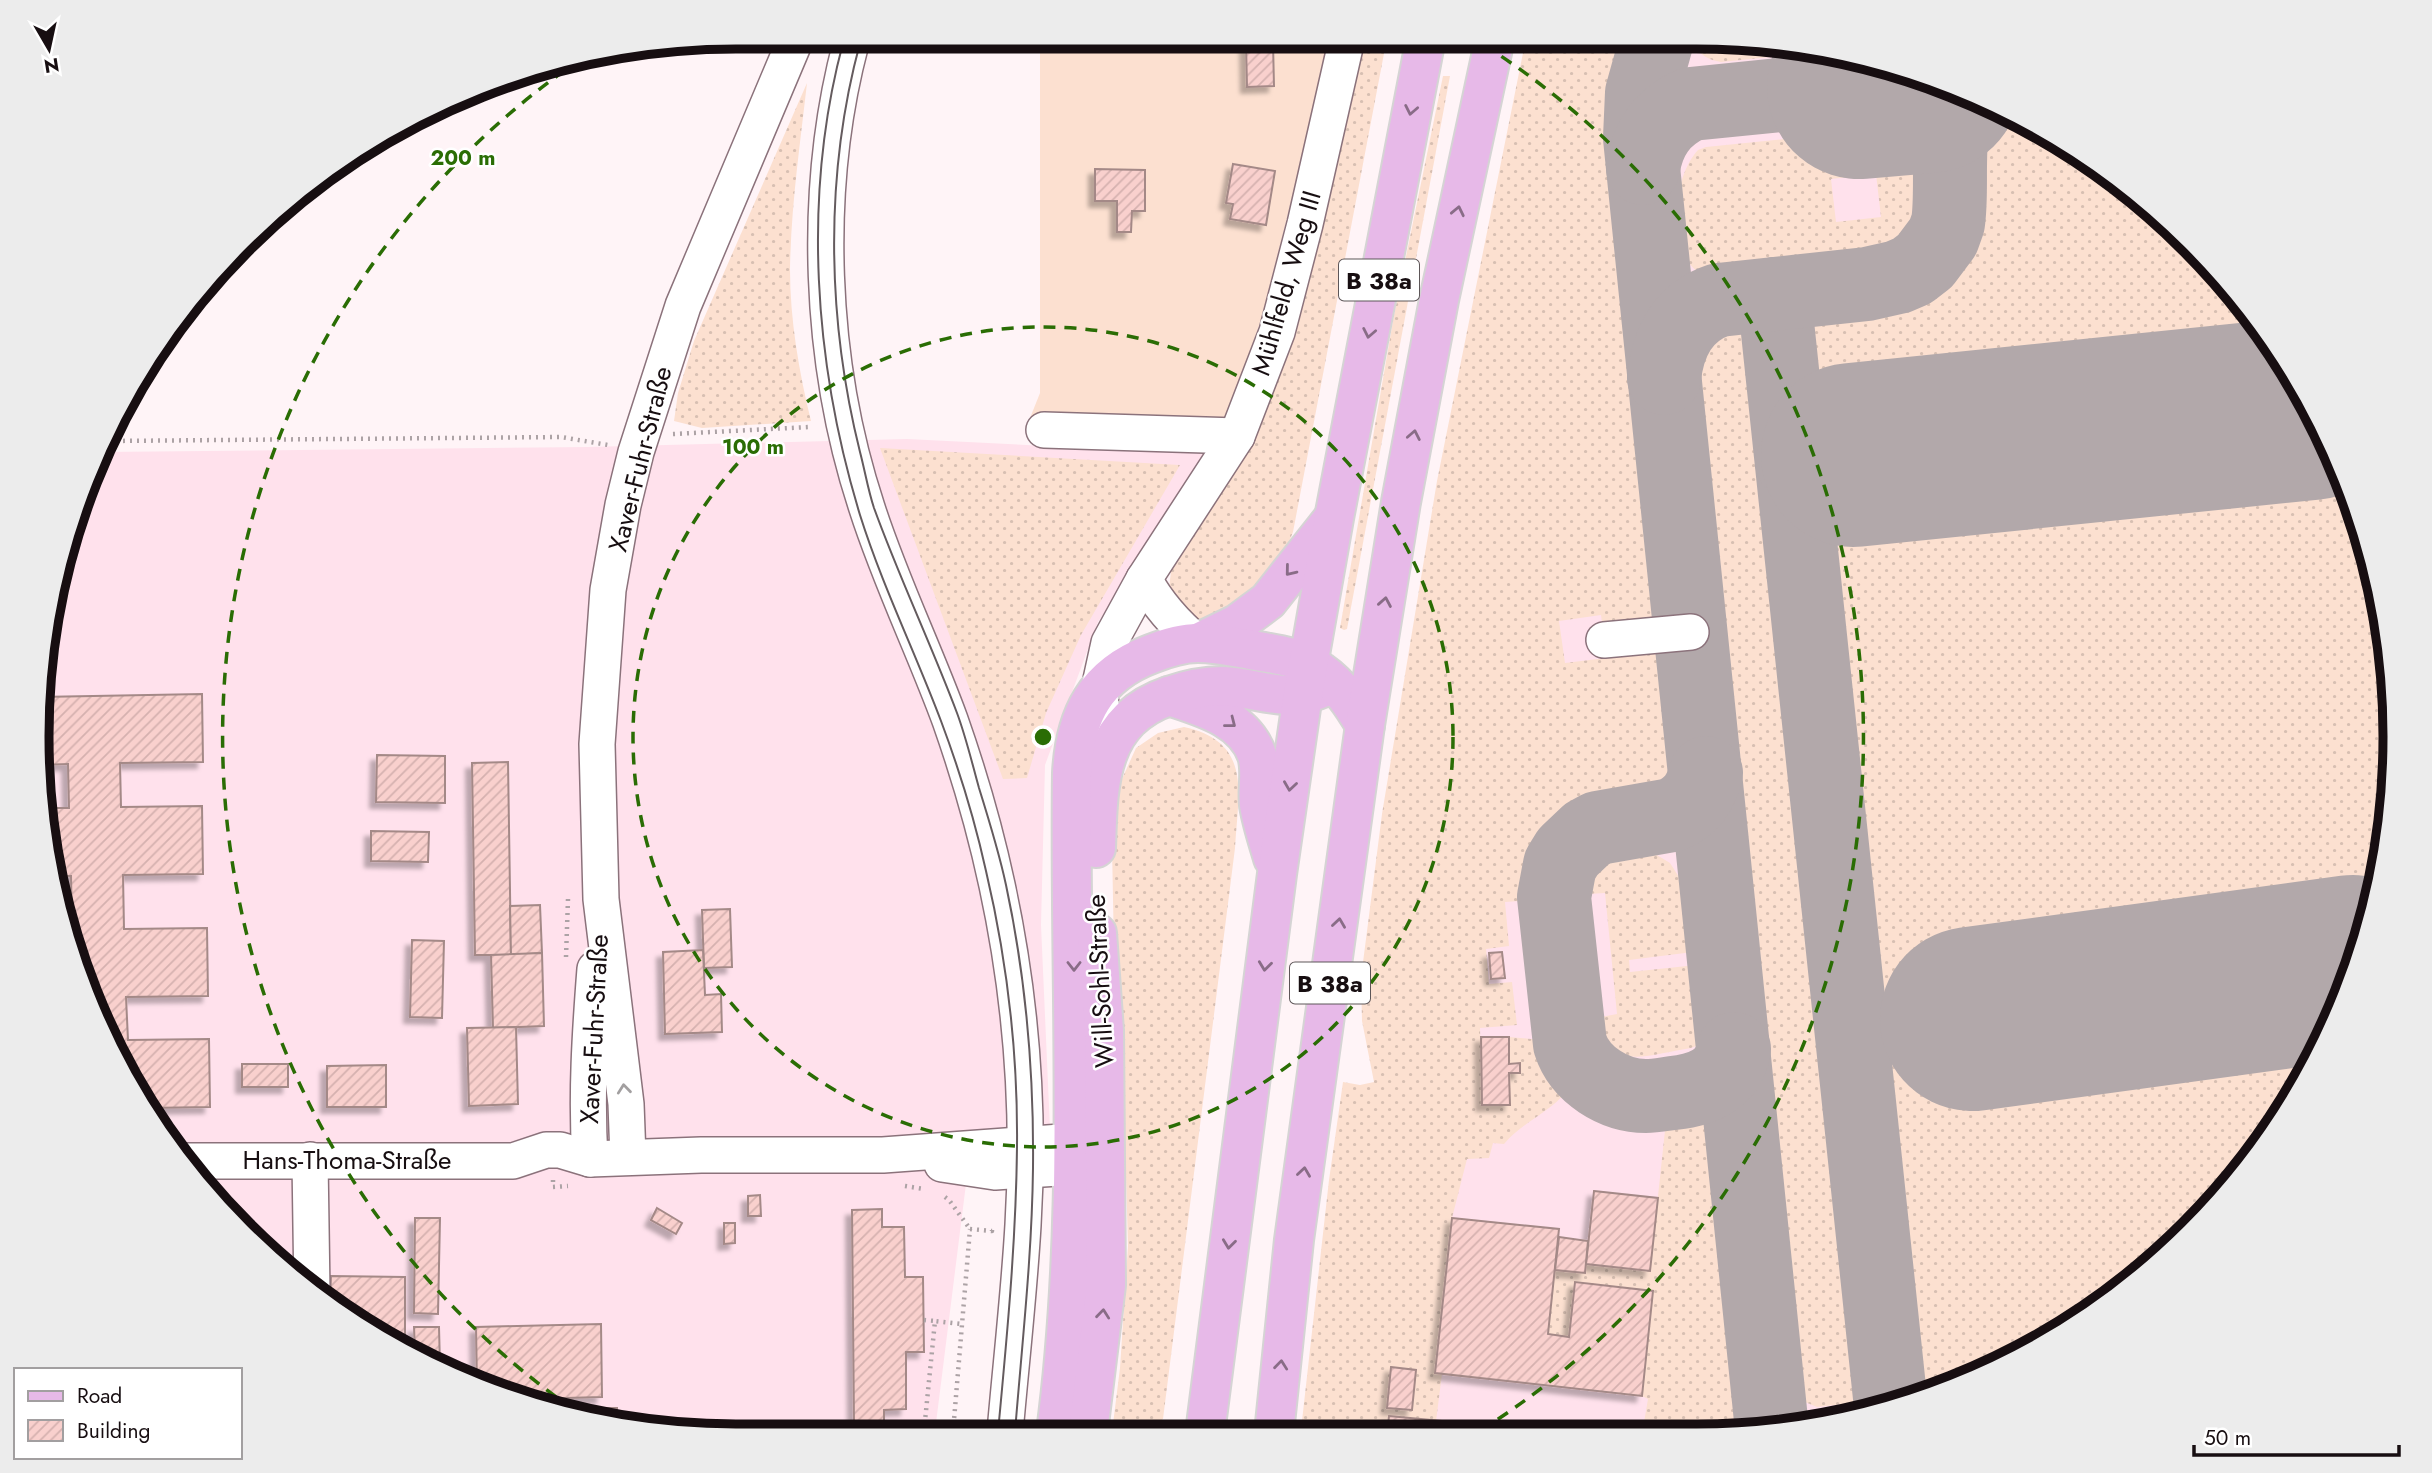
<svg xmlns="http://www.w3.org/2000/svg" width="2432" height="1473" font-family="Jost,sans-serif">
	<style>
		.built { fill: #ffe1ec }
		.grass { fill: url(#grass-dots); fill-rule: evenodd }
		.garden { fill: #fce0d0 }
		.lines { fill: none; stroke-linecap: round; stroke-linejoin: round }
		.taxiway { stroke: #b2a8aa; stroke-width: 74 }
		.runway { stroke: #b2a8aa; stroke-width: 184 }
		.building { fill: url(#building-hatch); stroke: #a48987; stroke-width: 2; filter: url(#shadow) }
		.minor-casing { stroke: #8b727b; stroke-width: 38 }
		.major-casing { stroke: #d5d4d4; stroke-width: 42 }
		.path { stroke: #aca2a5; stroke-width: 4.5; stroke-dasharray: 2 5; stroke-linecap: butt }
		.minor { stroke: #fff; stroke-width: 35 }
		.major { stroke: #e7b9e8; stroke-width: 38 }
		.tram { stroke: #645b5e; stroke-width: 2 }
		.oneway { stroke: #896c87 }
		.oneway2 { stroke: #a29fa0 }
		.ring { fill: none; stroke: #2a6d04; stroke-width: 3.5; stroke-dasharray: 12 9 }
		.labels { text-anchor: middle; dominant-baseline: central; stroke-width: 5; stroke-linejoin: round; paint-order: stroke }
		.shield { fill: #fff; stroke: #5d5658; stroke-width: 2 }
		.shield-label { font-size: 24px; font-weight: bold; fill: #170e11 }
		.street-label { font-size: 26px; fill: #170e11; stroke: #fff }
		.rim { fill: none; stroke: #170e11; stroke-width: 9 }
		.centre { fill: #2a6d04; stroke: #fff; stroke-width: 3.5 }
		.ring-label { font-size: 21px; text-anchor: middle; font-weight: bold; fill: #2a6d04; stroke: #fff; stroke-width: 5; stroke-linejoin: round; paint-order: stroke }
	</style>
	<defs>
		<pattern id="grass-dots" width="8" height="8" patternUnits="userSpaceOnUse" patternTransform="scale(1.75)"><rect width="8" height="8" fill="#fce0d0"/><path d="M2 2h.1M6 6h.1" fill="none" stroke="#d7bfb2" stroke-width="1.8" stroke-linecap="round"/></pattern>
		<pattern id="building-hatch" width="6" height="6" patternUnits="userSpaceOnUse" patternTransform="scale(1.75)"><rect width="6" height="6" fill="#f9d0cd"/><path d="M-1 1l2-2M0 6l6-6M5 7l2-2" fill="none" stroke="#d5b1af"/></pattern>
		<filter id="shadow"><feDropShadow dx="-6" dy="6" stdDeviation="2" flood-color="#0004"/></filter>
	</defs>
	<rect width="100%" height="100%" fill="#fff4f7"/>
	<g class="built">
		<path d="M1542,43H1786L1963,90L2121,181L2221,275L2301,386L2358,511L2389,645L2394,782L2372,917L2323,1046L2251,1162L2157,1262L2045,1343L1877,1412L1742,1435L1387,1433L1391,1367Z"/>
		<path d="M907,439L1209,454L1163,527L1098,622L1045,765L1041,925L1050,1129L972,1136L935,1431L646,1430L469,1383L311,1292L181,1162L109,1046L74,961L43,828L37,736L43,645L74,512L103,452L588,447Z"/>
	</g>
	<g class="grass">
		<path d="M1357,43H1386L1293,532L1275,577L1205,623L1183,618L1168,598L1171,571L1249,445Z"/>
		<path d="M1525,43H1630L1620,77L1618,104L1670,622L1603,629L1601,615L1559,621L1565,663L1606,658V650L1661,652L1674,669L1682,752L1679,768L1671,782L1660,795L1646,802L1600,810L1568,825L1540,860L1532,900L1505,902L1509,946L1486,949L1489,984L1512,982L1517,1025L1480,1028L1482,1105L1510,1104L1509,1073H1520V1064H1509V1037L1531,1039L1550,1044L1555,1068L1564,1083L1566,1092C1549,1113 1521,1123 1504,1144L1493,1143L1489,1158L1467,1159L1452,1218L1435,1372L1442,1374L1436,1421L1389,1417L1387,1433H1303L1302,1421L1329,1180L1343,1082L1360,1085L1374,1082L1362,1021L1361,978L1382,814L1437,481ZM1391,1368L1416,1370L1412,1410L1387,1408Z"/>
		<path d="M1695,43H1786L1821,52L1721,62C1709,60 1698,55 1695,43Z"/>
		<path d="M1443,76H1450L1347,629L1344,630L1340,628L1394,315Z"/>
		<path d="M807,83C800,145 791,206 790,269C790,320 799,372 811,421L702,428L674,421L678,393L694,341Z"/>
		<path d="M2022,124L2121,181L2221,275L2301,386L2358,511L2389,645L2394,782L2372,917L2323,1046L2251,1162L2218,1198H2211V1205L2157,1262L2045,1343L1915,1396L1817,1407L1805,1402L1788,1387L1692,456C1690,432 1690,369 1700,350C1705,340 1716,337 1726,333C1735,328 1744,321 1754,317C1764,313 1779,314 1791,313C1843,309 1913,314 1950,269C1964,252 1976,229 1978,207C1980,186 1974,152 1987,133C1994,124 2011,125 2022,124Z"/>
		<path d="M1863,131L1864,137L1922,132C1927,186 1944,249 1873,263L1716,279C1664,272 1669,181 1698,150L1706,147ZM1876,174L1881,217L1836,222L1831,179Z"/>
		<path d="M880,448L1180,465L1081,635L1046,713L1027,778L1003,779Z"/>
		<path d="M1184,727C1253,742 1238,793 1235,848L1163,1419L1144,1432H1112L1120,1368L1128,1246L1126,1177L1116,1176L1117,1105L1112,847L1117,790L1136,748L1158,733Z"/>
		<path d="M1636,847L1652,852L1670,863L1679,877L1686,896L1698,913L1704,944L1699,950L1693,952L1629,960L1630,972L1687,966L1700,972L1708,983L1712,1029L1699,1045L1691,1048C1650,1054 1604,1075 1601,1017L1617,1014L1605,893L1588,894C1591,860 1606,856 1636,847Z"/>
		<path d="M1694,1116L1715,1135L1722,1146L1751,1433L1642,1434L1648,1399L1642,1396L1653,1291L1576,1282L1569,1337L1548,1334L1555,1270L1584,1273L1586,1264L1650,1271L1666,1121Z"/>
	</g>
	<path class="garden" d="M1040,43H1331L1262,317L1223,428L1030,418L1040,393Z"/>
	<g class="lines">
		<g class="taxiway">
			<path d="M1656,43L1642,93L1640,138L1772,1430"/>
			<path d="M1643,168C1648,138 1662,117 1691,104L1859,87"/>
			<path d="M1774,294L1891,1407"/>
			<path d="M1664,378C1668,342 1683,312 1719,300L1867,284L1898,277L1912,271L1925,261L1943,237L1948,223C1954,183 1942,124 1965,91"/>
			<path d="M1792,462L1853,455"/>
			<path d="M1706,773C1700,794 1692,806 1672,815L1598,828L1587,834L1568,852L1560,865L1554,897L1570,1044C1580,1075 1614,1096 1646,1096C1655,1096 1665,1094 1673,1093C1702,1090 1728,1080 1734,1049"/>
		</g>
		<g class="runway">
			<path d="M1859,87L1929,81"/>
			<path d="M1853,455L2311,408"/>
			<path d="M1972,1019L2353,967"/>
		</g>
	</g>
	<g class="building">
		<path d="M1246,43H1273L1274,86L1247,87Z"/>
		<path d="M1233,164L1275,171L1266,225L1230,219L1233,204L1226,203Z"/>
		<path d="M1095,169L1145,170V211H1132L1131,232H1117V201H1095Z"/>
		<path d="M202,694L203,762L120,763L121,807L202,806L203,874L123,875L124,929L207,928L208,996L126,997L128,1040L209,1039L210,1107L147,1108L109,1046L74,961L66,930L72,929L71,876H54L43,828L41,808H69L68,764L39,765L37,736L39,697Z"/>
		<path d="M377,755L445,756V803L376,802Z"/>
		<path d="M508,762L511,955H475L472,763Z"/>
		<path d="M371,831L429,832L428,862L371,861Z"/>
		<path d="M540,905L542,953L511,955L510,906Z"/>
		<path d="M730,909L732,967L704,968L702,910Z"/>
		<path d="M412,940L444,941L442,1018L410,1017Z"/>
		<path d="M703,950L705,995L721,994L722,1032L665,1034L663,952Z"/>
		<path d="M1502,952L1505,978L1491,979L1489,953Z"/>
		<path d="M542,953L544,1026L493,1028L491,955Z"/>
		<path d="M516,1027L518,1104L469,1106L467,1028Z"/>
		<path d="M1481,1037H1509V1064L1520,1063V1073H1509L1510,1105H1482Z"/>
		<rect x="242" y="1064" width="46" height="23"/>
		<path d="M386,1065V1107H327V1066Z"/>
		<path d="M1594,1191L1658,1198L1650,1271L1586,1264Z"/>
		<path d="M760,1195L761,1216H748V1196Z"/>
		<path d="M657,1208L682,1223L676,1234L651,1220Z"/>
		<path d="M882,1209V1227H904L905,1277H923L924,1352H906V1409L884,1410V1423H854L852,1210Z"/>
		<path d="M415,1218H440L438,1314L414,1313Z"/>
		<path d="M1452,1218L1559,1229L1548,1334L1569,1337L1575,1282L1653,1291L1642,1396L1435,1373Z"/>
		<path d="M724,1223H735V1243L724,1244Z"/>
		<path d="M1559,1237L1588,1241L1585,1273L1555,1270Z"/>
		<path d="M331,1276L405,1277V1346L330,1303Z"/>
		<path d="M601,1324L602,1397L528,1399L477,1385L476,1327Z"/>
		<path d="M414,1327H439L440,1366L415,1352Z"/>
		<path d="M1391,1367L1416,1370L1412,1410L1387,1408Z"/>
		<path d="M598,1408H617V1423L598,1418Z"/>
		<path d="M598,1408V1418L566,1409Z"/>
		<path d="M1389,1416L1494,1426L1493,1434L1387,1433Z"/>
	</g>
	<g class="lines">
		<defs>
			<g id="minor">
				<path d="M851,43C812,190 819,363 867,508C890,580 924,649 950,720C969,774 985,829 997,885C1021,996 1030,1111 1023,1225C1019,1294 1011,1363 1005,1432"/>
				<path d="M1044,430L1237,436"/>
				<path d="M1144,579C1158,605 1175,624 1198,643"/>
				<path d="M1604,640L1691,632"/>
				<path d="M1107,752L1099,689L1109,643L1144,579L1237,436L1277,332L1305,224L1346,43"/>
				<path d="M628,1157L626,1104L601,899L597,744L608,590L623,505L636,452L683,306L794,43"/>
				<path d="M590,1159C586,1095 590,1033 595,969"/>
				<path d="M310,1160L312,1293"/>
				<path d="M180,1161H513L546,1150H560L590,1159L701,1155H883L1074,1141L1099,1151"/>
				<path d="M942,1164L995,1172L1074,1167L1100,1157"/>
			</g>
			<g id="major">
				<path d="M1198,643L1237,624L1268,601L1332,520"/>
				<path d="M1169,696C1202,707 1244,718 1257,755C1262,771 1257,789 1259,805C1262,823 1268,841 1273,858"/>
				<path d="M1096,848C1098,784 1098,720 1169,696C1186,690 1203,686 1222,686C1262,688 1286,705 1327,686"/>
				<path d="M1056,1432C1085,1213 1069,993 1072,773C1075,716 1095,675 1151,654C1166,648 1183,643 1198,643C1215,643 1234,647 1251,650C1276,654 1301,657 1321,672C1341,686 1353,705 1365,725"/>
				<path d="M1088,1432L1106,1285L1104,1031L1097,933"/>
				<path d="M1205,1433L1277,874L1303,694L1334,518L1425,43"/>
				<path d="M1274,1433L1294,1240L1365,725L1401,502L1439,300L1494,43"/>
			</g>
		</defs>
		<use href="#minor" class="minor-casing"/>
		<use href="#major" class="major-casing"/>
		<g class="path">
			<path d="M673,434L809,427"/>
			<path d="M109,441L561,437L608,445"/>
			<path d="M566,957L568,899"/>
			<path d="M553,1180V1187L568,1186"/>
			<path d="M905,1186L924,1189"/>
			<path d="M945,1197L949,1200L970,1229"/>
			<path d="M970,1229L992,1231V1228"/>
			<path d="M924,1320L935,1321"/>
			<path d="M924,1431L935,1321L961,1324"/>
			<path d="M953,1432L970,1229"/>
		</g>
		<use href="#minor" class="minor"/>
		<use href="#major" class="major"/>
		<g class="tram">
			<path d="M843,43C802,196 814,364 860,515C882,585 915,652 941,721C959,769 975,821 986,871C1007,960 1018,1055 1017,1147C1016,1242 1007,1337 998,1432"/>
			<path d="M860,43C824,176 827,320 860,452C865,471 868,490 874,508C899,577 931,644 957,713C966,737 972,763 979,788C989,820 999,852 1006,885C1026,978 1034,1073 1033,1168C1032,1256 1022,1344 1015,1432"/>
		</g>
	</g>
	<defs><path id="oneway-chevron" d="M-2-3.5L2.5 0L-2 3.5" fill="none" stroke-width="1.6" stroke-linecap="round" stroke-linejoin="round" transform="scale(1.75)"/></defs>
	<g class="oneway">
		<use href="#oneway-chevron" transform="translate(1411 110) rotate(101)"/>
		<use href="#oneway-chevron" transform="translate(1458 211) rotate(-78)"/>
		<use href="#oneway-chevron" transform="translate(1369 333) rotate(101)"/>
		<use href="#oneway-chevron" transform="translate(1414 435) rotate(-79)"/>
		<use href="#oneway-chevron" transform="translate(1290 571) rotate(129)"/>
		<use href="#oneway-chevron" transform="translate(1385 602) rotate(-80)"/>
		<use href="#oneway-chevron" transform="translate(1231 723) rotate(38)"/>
		<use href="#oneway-chevron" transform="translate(1290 786) rotate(98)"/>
		<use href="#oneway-chevron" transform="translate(1339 923) rotate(-82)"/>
		<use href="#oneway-chevron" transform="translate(1074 966) rotate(90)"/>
		<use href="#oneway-chevron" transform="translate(1265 966) rotate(97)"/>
		<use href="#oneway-chevron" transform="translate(1304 1172) rotate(-82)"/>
		<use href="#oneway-chevron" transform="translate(1229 1244) rotate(97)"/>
		<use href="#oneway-chevron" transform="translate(1103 1314) rotate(-84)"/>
		<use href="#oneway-chevron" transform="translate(1281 1365) rotate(-84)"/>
	</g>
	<use class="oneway2" href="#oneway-chevron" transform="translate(624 1089) rotate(-96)"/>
	<g class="ring">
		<circle cx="1043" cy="737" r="410"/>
		<path d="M573 1409A820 820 0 0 1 584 57M1484 45A820 820 0 0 1 1478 1432"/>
	</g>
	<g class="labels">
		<g class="shield">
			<rect x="1339" y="259.5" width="80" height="41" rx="5"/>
			<rect x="1290" y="962.5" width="80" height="41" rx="5"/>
		</g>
		<g class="shield-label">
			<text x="1379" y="280">B 38a</text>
			<text x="1330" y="983">B 38a</text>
		</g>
		<g class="street-label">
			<text transform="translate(1286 283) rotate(-74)">Mühlfeld, Weg III</text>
			<text transform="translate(640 459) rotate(-76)">Xaver-Fuhr-Straße</text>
			<text transform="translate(1100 981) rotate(-93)">Will-Sohl-Straße</text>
			<text transform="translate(594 1029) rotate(-87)">Xaver-Fuhr-Straße</text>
			<text x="347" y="1160">Hans-Thoma-Straße</text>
		</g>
	</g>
	<path d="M0 0H2432V1473H0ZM736 49H1696A687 687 0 0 1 2383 736V737A687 687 0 0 1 1696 1424H736A687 687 0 0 1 49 737V736A687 687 0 0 1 736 49Z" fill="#ececec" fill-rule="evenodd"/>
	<path class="rim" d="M736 49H1696A687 687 0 0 1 2383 736V737A687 687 0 0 1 1696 1424H736A687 687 0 0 1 49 737V736A687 687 0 0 1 736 49Z"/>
	<circle cx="1043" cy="737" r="10" class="centre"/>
	<g class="ring-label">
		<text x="463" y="165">200 m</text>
		<text x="753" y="454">100 m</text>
	</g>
	<rect x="14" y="1368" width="228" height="91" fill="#ffffff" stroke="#a29fa0" stroke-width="2"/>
	<rect x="28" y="1391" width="35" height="10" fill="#e7b9e8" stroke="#a29fa0" stroke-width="2"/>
	<text x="77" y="1403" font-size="21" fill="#170e11">Road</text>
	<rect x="28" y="1420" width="35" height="21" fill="url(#building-hatch)" stroke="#a29fa0" stroke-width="2"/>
	<text x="77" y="1438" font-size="21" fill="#170e11">Building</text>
	<g transform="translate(49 49) rotate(171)" stroke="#ffffff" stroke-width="5" paint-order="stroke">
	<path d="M0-5L12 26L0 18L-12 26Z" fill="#170e11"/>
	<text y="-10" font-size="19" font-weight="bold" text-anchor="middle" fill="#170e11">N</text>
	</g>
	<path d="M2194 1445v10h205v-10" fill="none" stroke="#170e11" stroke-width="3.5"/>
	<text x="2204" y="1445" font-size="21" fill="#170e11" stroke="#ffffff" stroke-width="5" paint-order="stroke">50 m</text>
</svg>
